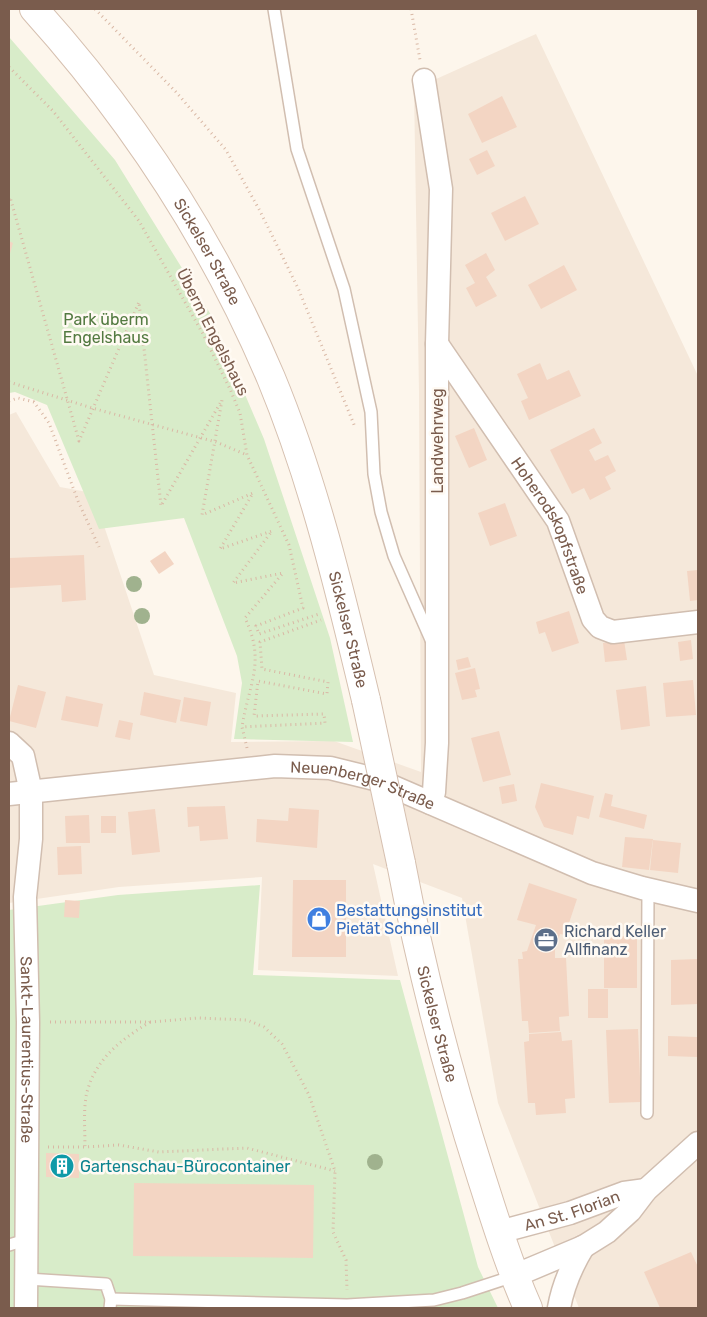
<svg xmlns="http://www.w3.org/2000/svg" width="707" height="1317" font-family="Rubik,sans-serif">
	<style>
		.residential { fill: #f5e8da }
		.green { fill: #d8ecc9 }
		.building { fill: #f3d5c3 }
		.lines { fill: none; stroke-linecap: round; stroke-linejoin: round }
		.lane-casing { stroke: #d1beb0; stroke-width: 14 }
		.street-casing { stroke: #d1beb0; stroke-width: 25 }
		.secondary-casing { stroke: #d6c0b0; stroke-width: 30 }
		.path { stroke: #d9b8a5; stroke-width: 3; stroke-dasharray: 1 4; stroke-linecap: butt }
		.lane { stroke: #fff; stroke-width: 11 }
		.street { stroke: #fff; stroke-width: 22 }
		.secondary { stroke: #fff; stroke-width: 28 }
		.secondary-bridge-casing { stroke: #d6c0b0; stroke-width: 30; stroke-linecap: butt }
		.secondary-bridge { stroke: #fff; stroke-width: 28 }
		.tree { fill: #a0b28e }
		.labels { text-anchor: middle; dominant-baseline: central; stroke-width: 5; stroke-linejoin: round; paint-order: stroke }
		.street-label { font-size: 16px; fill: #7a5c4d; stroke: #fffaf3 }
		.park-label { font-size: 16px; fill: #537a41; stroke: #fffaf3 }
		.shop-label { font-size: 16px; fill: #366cbe; stroke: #fffaf3; text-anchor: start }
		.service-label { font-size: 16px; fill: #4e5e75; stroke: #fffaf3; text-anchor: start }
		.culture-label { font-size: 16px; fill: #0d838f; stroke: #fffaf3; text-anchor: start }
	</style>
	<rect width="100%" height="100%" fill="#fdf6ec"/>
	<path class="residential" d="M536,34L698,376V1308H579L498,1103L462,898L373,864L398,976L258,970L262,877L119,887L9,903V415L16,412L60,487L93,493L154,675L236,693L231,742L334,741L421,772L419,392L414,89Z"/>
	<g class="green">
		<path d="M9,37L115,160L211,315L264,439L330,638L353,742L234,739L242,683L237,656L184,518L99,529L47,405L15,392L9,393Z"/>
		<path d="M260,885L253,975L400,980L478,1267L498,1308H9V910L118,895Z"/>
	</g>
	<g class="building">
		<path d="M502,96L517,127L482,143L468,114Z"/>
		<path d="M487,150L495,166L477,175L469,159Z"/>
		<path d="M525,196L539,224L505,241L491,213Z"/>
		<path d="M9,241L13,243L9,257Z"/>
		<path d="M486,253L495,270L486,277L497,296L476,307L466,288L475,283L465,265Z"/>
		<path d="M564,265L577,290L541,309L528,285Z"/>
		<path d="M540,363L547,380L569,370L581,396L529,420L521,401L528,398L517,374Z"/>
		<path d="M474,428L487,460L469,468L455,436Z"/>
		<path d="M594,428L602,443L589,450L595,461L608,455L616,471L605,477L611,489L590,500L584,488L572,494L550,450Z"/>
		<path d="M505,503L517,536L490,546L478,513Z"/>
		<path d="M165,551L174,564L159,574L150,561Z"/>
		<path d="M84,555L86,600L62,602L61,585L9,588V558Z"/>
		<path d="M698,570V600L690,601L687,571Z"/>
		<path d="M569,611L579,643L552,652L545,632L539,634L536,622Z"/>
		<path d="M624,640L627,660L605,662L603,643Z"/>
		<path d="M691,640L693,659L680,661L678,642Z"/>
		<path d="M468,657L471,667L458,670L456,660Z"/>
		<path d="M475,668L480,689L475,690L477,697L462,700L455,673Z"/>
		<path d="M693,680L696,715L666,717L663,683Z"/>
		<path d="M18,685L46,692L36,728L9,721Z"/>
		<path d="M646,686L650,726L621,730L616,690Z"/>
		<path d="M144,692L181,700L176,723L140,715Z"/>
		<path d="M66,696L103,704L98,727L61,720Z"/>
		<path d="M184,697L211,702L207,726L180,721Z"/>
		<path d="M119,720L133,723L130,740L115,737Z"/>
		<path d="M499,731L511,775L483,782L471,738Z"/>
		<path d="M541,783L594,796L589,819L577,816L573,835L544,827L535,807Z"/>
		<path d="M514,784L517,801L502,804L499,787Z"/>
		<path d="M605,793L613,795L611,806L647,815L644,829L599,817Z"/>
		<path d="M225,806L228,839L200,841L199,826L188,827L187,807Z"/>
		<path d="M289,808L319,810L317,848L256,842L257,819L288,821Z"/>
		<path d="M155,809L160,852L132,855L128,812Z"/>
		<path d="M89,815L90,843H66L65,816Z"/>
		<rect x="101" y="816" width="15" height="17"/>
		<path d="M625,837L653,839L649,870L622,867Z"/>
		<path d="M653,840L681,843L678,873L650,870Z"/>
		<path d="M81,846L82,874L58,875L57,847Z"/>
		<path d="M293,880H346V957H292Z"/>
		<path d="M529,883L577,899L565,935L560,934L555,950V958H566L569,1016L559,1017L560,1031L529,1033L528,1021H522L518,959H523L522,952L527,951L536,925L517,920Z"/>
		<path d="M65,900L80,901L79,918L64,917Z"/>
		<rect x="604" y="936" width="33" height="52"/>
		<path d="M698,959V1004L671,1005V960Z"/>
		<rect x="588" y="989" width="20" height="29"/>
		<path d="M638,1029L641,1102L609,1103L606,1030Z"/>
		<path d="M561,1032L562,1041L572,1040L575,1098L565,1099L566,1113L536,1115L535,1103H528L524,1042L529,1041V1034Z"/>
		<path d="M668,1036L697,1037V1057L668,1056Z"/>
		<path d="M46,1153L79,1154V1178L46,1177Z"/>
		<path d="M134,1183L314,1185L313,1258L133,1256Z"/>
		<path d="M691,1252L698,1267V1308H660L644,1272Z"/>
	</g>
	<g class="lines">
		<defs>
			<g id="lane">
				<path d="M274,9L297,149L344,289L371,412L374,474L381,512L394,556L432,642"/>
				<path d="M647,1113L648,889"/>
				<path d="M9,1245L26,1240"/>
				<path d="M27,1279L106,1284L111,1299L110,1308"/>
				<path d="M111,1299L347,1305L434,1300L462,1293L514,1276"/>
			</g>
			<g id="street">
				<path d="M424,80L441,189L437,344V743L434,792L431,803"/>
				<path id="s1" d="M437,344L558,521L593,619L600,627L613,632L698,622"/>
				<path id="s2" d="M9,743L23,756L31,792V839L25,897L28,1022L26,1308"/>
				<path id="s3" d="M9,794L275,766L330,768L375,779L592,873L642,888L698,901"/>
				<path id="s4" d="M499,1232L570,1213L624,1193L646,1190"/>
				<path d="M514,1276L583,1247L607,1232L630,1211L646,1190L698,1143"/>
				<path d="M559,1308C563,1285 571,1267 583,1247"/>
			</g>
			<g id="secondary">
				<path id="s5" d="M34,9C133,119 213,241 271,378C314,482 340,591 366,700"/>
				<path id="s6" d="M401,863C421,969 448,1073 481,1176C495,1220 509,1265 528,1308"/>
			</g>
		</defs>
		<use href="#lane" class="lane-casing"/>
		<use href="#street" class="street-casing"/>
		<use href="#secondary" class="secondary-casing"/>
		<g class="path">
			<path d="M95,9L176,92L226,150L260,211L298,288L355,427"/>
			<path d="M411,9L420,60"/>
			<path d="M9,67L53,111L139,221L203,334L230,389L240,413L247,455L289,545L303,608L256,626L259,634L319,614"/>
			<path d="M9,199L10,197L79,441L139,302L161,506L222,400L202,515L253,493L220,549L272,531L233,583L283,573L245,618C266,662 249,683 242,727"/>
			<path d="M9,382L92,408L216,442L247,455"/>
			<path d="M9,401L18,398L34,402L49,423L78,501L99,547"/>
			<path d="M247,748L242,727L325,723L324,714L254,716L258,681L327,694L328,682L262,669L260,642L321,620"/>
			<path d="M50,1022H151L198,1018L247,1020L264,1027L282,1044L309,1095L335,1171L333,1232L346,1260L347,1290"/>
			<path d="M150,1022C122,1039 96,1058 87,1092C83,1109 85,1130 85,1147L119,1145L159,1152L247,1148L335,1171"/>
			<path d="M48,1147H85"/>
		</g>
		<use href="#lane" class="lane"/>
		<use href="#street" class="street"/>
		<use href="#secondary" class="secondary"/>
		<defs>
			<path id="secondary-bridge" d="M366,700L401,863"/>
		</defs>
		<use href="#secondary-bridge" class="secondary-bridge-casing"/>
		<use href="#secondary-bridge" class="secondary-bridge"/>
	</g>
	<g class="tree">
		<circle cx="134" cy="584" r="8"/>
		<circle cx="142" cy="616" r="8"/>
		<circle cx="375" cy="1162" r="8"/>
	</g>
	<defs>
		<symbol id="shop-disc" viewBox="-11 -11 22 22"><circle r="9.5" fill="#3f7fe0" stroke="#fffaf3"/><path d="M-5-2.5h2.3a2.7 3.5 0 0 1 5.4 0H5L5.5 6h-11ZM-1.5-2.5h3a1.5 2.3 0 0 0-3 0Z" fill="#fff"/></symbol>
		<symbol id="office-disc" viewBox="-11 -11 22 22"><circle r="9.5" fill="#5c6f8a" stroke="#fffaf3"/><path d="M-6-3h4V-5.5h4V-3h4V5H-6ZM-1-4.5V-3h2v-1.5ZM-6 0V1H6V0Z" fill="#fff"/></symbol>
		<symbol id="building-disc" viewBox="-11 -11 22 22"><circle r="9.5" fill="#0f9aa8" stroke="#fffaf3"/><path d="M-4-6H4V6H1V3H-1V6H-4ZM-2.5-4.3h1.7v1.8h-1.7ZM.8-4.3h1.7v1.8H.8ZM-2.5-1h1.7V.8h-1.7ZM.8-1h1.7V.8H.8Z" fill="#fff"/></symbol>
	</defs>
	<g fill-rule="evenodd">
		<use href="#shop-disc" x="305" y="905" width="28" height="28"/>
		<use href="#office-disc" x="532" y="926" width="28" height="28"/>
		<use href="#building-disc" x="48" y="1152" width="28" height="28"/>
	</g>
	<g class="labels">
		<g class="street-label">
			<text stroke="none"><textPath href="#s5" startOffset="299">Sickelser Straße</textPath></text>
			<text transform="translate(213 332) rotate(63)">Überm Engelshaus</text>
			<text transform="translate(437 441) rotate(-90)">Landwehrweg</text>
			<text stroke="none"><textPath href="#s1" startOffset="215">Hoherodskopfstraße</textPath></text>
			<text stroke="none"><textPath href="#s5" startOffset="704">Sickelser Straße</textPath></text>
			<text stroke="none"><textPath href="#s3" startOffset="358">Neuenberger Straße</textPath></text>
			<text stroke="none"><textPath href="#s6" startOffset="165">Sickelser Straße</textPath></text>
			<text stroke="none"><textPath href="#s2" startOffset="314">Sankt-Laurentius-Straße</textPath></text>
			<text stroke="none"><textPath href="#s4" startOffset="76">An St. Florian</textPath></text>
		</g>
		<g class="park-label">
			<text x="106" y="319">Park überm<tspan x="106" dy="18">Engelshaus</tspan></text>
		</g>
		<g class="shop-label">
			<text x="336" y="910">Bestattungsinstitut<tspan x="336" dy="18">Pietät Schnell</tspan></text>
		</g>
		<g class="service-label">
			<text x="564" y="931">Richard Keller<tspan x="564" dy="18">Allfinanz</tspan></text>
		</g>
		<g class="culture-label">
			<text x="80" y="1166">Gartenschau-Bürocontainer</text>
		</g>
	</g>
	<rect width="707" height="1317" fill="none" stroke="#7a5c4d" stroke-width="20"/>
</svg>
